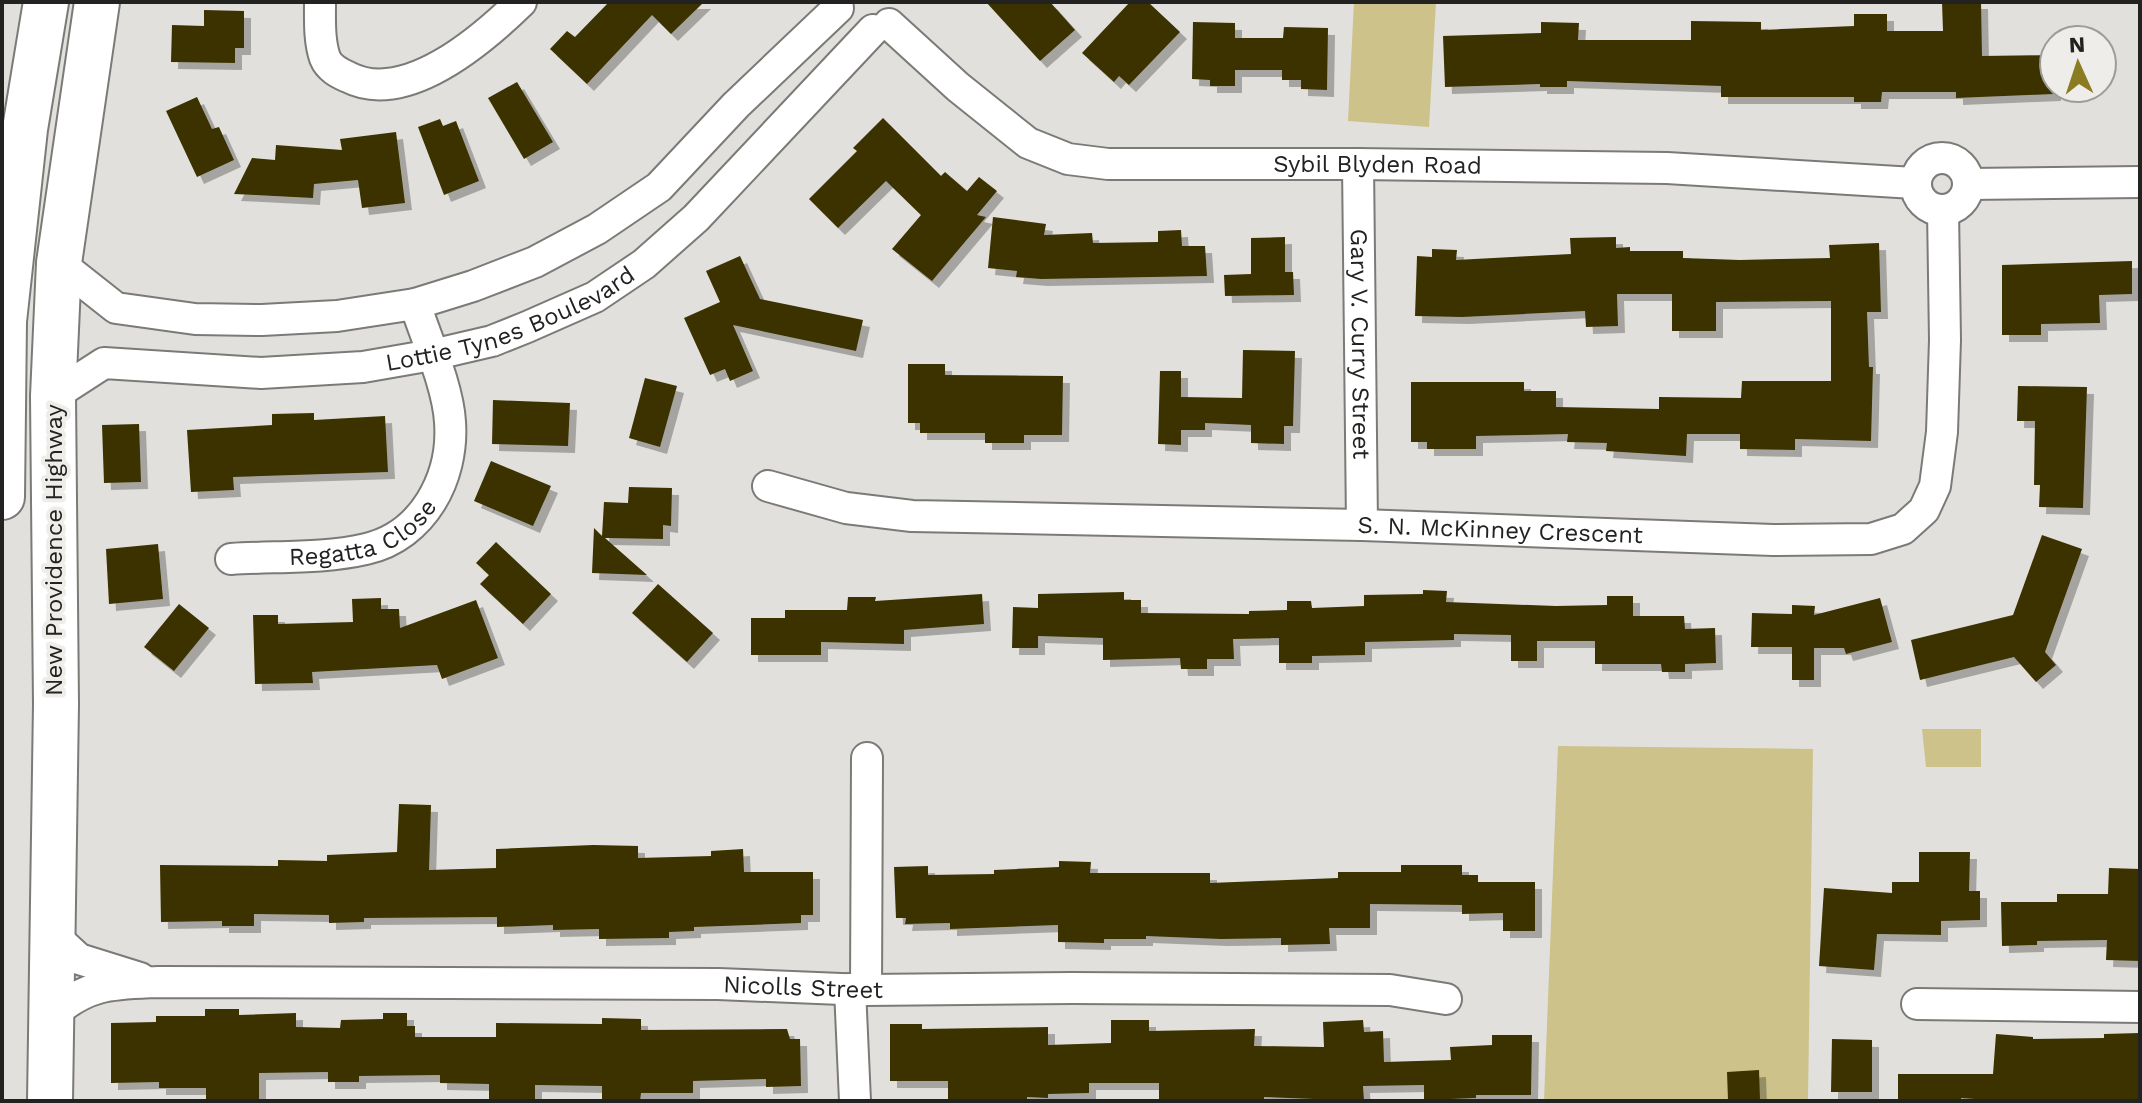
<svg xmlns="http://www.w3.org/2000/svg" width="2142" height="1103" font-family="'Work Sans',sans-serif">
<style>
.green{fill:#ccc28a}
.building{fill:#3a3205;filter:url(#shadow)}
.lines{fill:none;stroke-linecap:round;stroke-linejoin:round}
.minor-casing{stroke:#7b7a77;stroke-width:34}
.highway-casing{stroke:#7b7a77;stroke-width:48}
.minor{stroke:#fff;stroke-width:30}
.highway{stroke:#fff;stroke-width:44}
.labels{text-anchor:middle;stroke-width:8;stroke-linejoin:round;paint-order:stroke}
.street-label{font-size:24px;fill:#222220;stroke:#eeedea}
</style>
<defs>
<filter id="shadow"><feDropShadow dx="7" dy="7" stdDeviation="0" flood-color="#0004"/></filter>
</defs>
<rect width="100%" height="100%" fill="#e1e0dc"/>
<g class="green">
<path d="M1354,2H1436L1429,127L1348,121Z"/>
<path d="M1922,729H1981V767H1926Z"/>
<path d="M1558,746L1813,749L1808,1101H1544Z"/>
</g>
<g class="building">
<path d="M609,2H704L671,34L652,15L587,84L550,49L567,31L575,37Z"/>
<path d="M986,2H1050L1075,30L1040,61Z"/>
<path d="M1130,2H1148L1180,32L1129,85L1119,76L1114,82L1082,53Z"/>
<path d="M1942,2H1981L1982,56L2054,55V94L1956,98V92H1882L1881,102H1854V97H1721V86L1567,81V87H1540V84L1445,87L1443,36L1541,33V22L1579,23L1578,40H1691V21L1761,22V30L1854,26V14H1887V31H1943Z"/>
<path d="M204,10L244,11V48H235V63L171,62L172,25L204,26Z"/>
<path d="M1193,22L1235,23V38H1283L1284,27L1328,28L1327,90L1301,89V80H1282V70H1235V86H1210V80L1192,79Z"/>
<path d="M517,82L553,142L524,159L488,98Z"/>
<path d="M197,97L212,129L219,127L234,160L197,177L166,111Z"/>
<path d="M883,118L941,176L945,172L967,191L979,177L997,191L977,215L986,217L932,281L892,249L921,215L886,181L838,228L809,199L857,151L853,148Z"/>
<path d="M440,119L443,126L456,121L479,181L444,195L418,127Z"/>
<path d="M396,132L405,203L362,208L358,180L314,184L313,198L234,194L252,158L275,160L276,145L342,150L340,139Z"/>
<path d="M993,217L1046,224L1044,235L1092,233L1093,243L1158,242V231L1181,230L1182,246H1205L1207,276L1041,279L1016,277L1017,271L988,268Z"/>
<path d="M1285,237V272H1293L1294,295L1225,296L1224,275L1251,274V238Z"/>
<path d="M1616,237V248L1630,247V251H1683V258L1740,260L1830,258L1829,245L1879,243L1881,312H1867L1869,367H1873L1871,441L1795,439V450L1740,449V434H1687L1686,456L1606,451L1607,443L1567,442L1568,434L1476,436V449H1427V442H1411V382H1524V391H1556V407L1659,409V397L1741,398L1742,381H1831V301L1716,302V331H1672V294H1617L1618,326L1586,327L1585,311L1462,317L1415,316L1417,256L1432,257V249L1457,250L1456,260L1571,254L1570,238Z"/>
<path d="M740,256L760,299L863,320L856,351L733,325L753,371L730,381L725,369L710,375L684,318L720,302L706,271Z"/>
<path d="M2132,261V294L2099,295L2100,323L2041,324V335H2002V265Z"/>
<path d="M1243,350L1295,351L1293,426H1284V444L1251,443V425L1205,423V430H1181V445L1158,444L1160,371H1181V397L1242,398Z"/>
<path d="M908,364H945V375L1063,376L1062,435H1024V443H985V433H920V423H908Z"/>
<path d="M645,378L677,386L660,447L629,438Z"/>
<path d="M2018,386L2087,387L2083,508L2039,507L2040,485H2034L2035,421H2017Z"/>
<path d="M493,400L570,403L568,446L492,444Z"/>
<path d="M314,413V420L385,416L388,472L233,477L234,490L191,492L187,430L272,425V414Z"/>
<path d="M139,424L141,482L104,483L102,425Z"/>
<path d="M491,461L551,486L533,526L474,501Z"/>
<path d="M629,487L672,488L671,526L663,525V539L605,538L647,575L592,573L594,528L602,536L604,502L628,503Z"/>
<path d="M2042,535L2082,549L2045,652L2056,665L2036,682L2014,657L1920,680L1911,640L2013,615Z"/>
<path d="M496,542L551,594L523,624L480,584L489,575L476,563Z"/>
<path d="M158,544L163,599L109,604L106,549Z"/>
<path d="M658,584L713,633L687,662L632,613Z"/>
<path d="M1423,590L1447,591L1446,602L1556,606L1607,605V596H1633V616H1684L1685,629L1715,628L1716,663L1685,664V672H1662L1661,664H1595V641H1537V661H1511V635L1454,634V640L1365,642V655L1312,656V663H1279V638L1233,639L1234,659H1207V669H1181L1180,658L1103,660V638L1038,636V648H1012L1013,607L1038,608V594L1124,592V600H1141V613L1249,614V611L1287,610V601H1311L1312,608L1364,606V595L1423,594Z"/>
<path d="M982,594L984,624L904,630V644L821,642V655H751V618H785V610H847L848,597H876L875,601Z"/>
<path d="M381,598V609H399L400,628L476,600L498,658L442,679L437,665L312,672L313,683L255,684L253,615H278V624L353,622L352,599Z"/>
<path d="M1880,598L1892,642L1846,654L1844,648H1814V680H1792V647H1751L1752,613L1792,614V605L1815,606L1814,615Z"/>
<path d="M179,604L209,628L174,671L144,647Z"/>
<path d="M399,804L431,805L429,870L496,868V849L593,845L638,846V858L711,856V851L743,849L744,872H813V915H801V923L694,927V931L669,932V938L599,939V929L553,930V925L497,927V917L364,918V922L329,923V915L254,914V926H222V921L161,922L160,865L278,866V860L327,861V855L397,852Z"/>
<path d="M1919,852H1970L1969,891H1980V920L1941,921V935L1877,934L1874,970L1819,966L1824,888L1892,893V882H1919Z"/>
<path d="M1059,861L1091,862L1090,873H1210V883L1338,878V872H1401V865H1462V875H1478V882H1535V931H1503V913L1462,914V905L1370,904V928H1329L1330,944L1281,945V938L1221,939L1146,936V939H1104V943L1058,942V925L950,929V923L905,924L906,918H896L894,867L928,866V875L994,874V870L1059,867Z"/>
<path d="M2109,868L2140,869V961L2106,960L2107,940L2037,941V945L2002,946L2001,902H2057V894H2108Z"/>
<path d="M205,1009H239V1015L296,1013V1027L340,1028L341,1020L383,1019V1013H407V1026H415V1037H496V1023L602,1024V1018L641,1019V1030L787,1029L790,1039H800L801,1086L766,1087V1079L693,1081V1093H641L640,1101H602V1086L535,1085V1101H489V1084L440,1083V1075L359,1076V1082H328V1072L259,1073V1101H206V1088H159V1082L111,1083V1023L156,1022V1016H205Z"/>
<path d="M1111,1020H1149V1031L1255,1029L1254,1046L1324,1047L1323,1022L1363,1020L1364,1032L1383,1031L1384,1062L1451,1060L1450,1047L1492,1045V1035H1532L1531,1095H1476V1098L1424,1100V1085L1363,1086L1364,1101L1264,1097V1101H1159V1083H1089V1093L1048,1094V1098L1027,1097V1101H948V1081H890V1024H922V1029L1048,1027V1045L1111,1043Z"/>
<path d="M2140,1033V1101H2003L1961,1098V1101H1898V1074H1993L1996,1034L2033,1037V1039L2104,1038V1034Z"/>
<path d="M1832,1039L1872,1040V1092H1831Z"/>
<path d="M1759,1070L1760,1099L1728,1100L1727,1072Z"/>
</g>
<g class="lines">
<g class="minor-casing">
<g id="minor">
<path d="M320,2C320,20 319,41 325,58C329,68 339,73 348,77C406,107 483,39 521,2"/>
<path id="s1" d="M889,24L958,87L1028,143L1068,159L1108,164H1358L1667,168L1914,183"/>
<circle cx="1942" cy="184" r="26"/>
<path id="s2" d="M1358,164L1362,525"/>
<path d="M1969,184L2140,182"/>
<path d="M59,263L116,308L195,319L262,320L337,316L415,304L473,286L535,262L597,229L659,187L736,105L838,8"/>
<path id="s3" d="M53,396L104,363L261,373L363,367L432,355L492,341L527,327L595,297L644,264L696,218L873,30"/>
<path id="s4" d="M768,486L846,508L912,516L1362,525L1773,540L1871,539L1903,529L1924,510L1935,486L1942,432L1945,340L1943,210"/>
<path id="s5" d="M231,559C275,556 323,559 366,549C423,536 454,478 450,422C448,386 426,338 415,304"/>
<path d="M54,936L79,959L140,978"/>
<path d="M850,989L855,1101"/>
<path d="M866,990L867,758"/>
<path d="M1917,1004L2140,1007"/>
<path id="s6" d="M53,1014C88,983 113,984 158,982L718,984L866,990L1072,988L1390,990L1446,999"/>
</g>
</g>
<g class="highway-casing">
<g id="highway">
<path d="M2,497L4,321L25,129L46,2"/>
<path d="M50,1101L56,704L53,396L59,263L97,2"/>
</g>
</g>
<use href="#minor" class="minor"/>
<use href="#highway" class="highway"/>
</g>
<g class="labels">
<g class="street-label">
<text dy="8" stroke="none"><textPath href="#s1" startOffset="536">Sybil Blyden Road</textPath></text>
<text dy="8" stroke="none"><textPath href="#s3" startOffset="476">Lottie Tynes Boulevard</textPath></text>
<text dy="8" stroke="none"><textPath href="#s2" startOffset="180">Gary V. Curry Street</textPath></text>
<text dy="8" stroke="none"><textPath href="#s5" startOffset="138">Regatta Close</textPath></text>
<text dy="8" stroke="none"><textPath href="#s4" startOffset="736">S. N. McKinney Crescent</textPath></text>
<text transform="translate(54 550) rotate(-90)" y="8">New Providence Highway</text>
<text dy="8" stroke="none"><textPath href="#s6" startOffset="758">Nicolls Street</textPath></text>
</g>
</g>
<rect width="2142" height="1103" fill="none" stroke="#222220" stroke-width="8"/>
<g transform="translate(2078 64) rotate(357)"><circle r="38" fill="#eeedea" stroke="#9c9c99" stroke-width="2"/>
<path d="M0-6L14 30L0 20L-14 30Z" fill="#8b7b21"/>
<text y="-12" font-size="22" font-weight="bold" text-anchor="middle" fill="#222220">N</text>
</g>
</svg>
